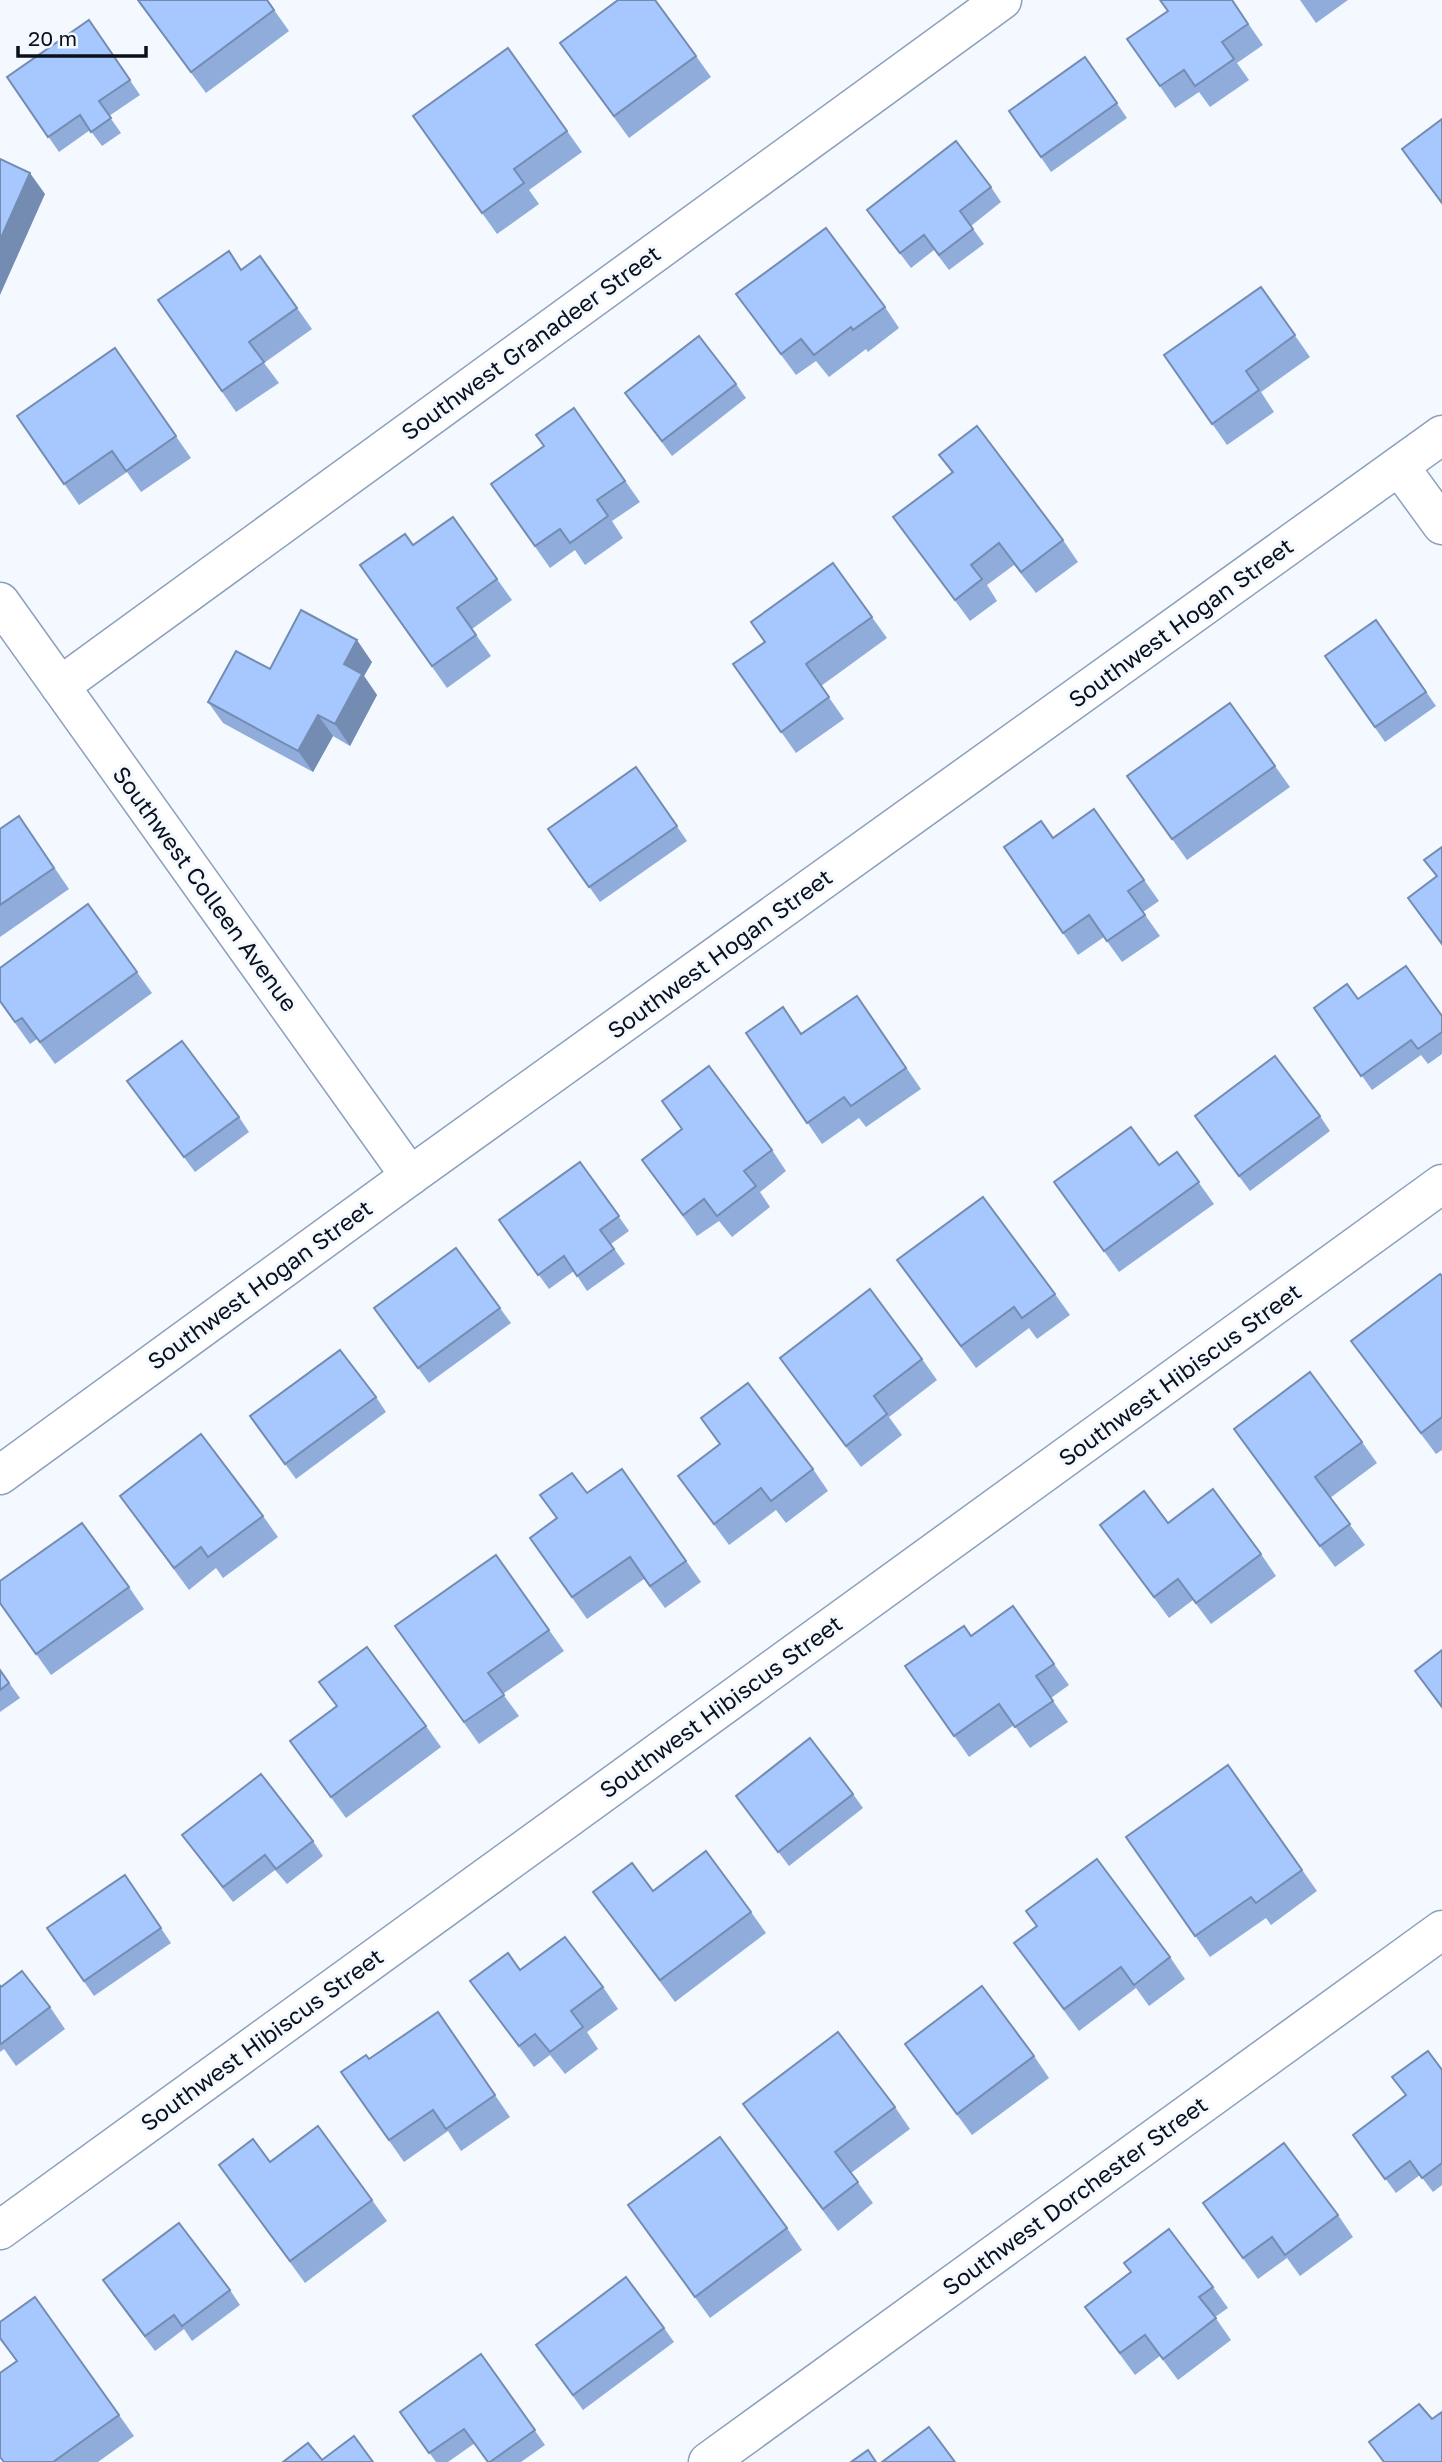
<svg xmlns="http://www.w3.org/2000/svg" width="1442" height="2462" font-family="'Golos Text',sans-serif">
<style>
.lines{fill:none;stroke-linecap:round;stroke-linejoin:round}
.minor-casing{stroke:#8c9fbd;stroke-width:41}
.minor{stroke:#fff;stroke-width:38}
.wall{fill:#8facdb}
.shaded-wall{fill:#748cb2}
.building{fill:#a6c8ff;stroke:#748cb2;stroke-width:2}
.labels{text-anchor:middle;stroke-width:6;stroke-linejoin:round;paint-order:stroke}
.street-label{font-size:23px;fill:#0a111b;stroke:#f4f8ff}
</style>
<rect width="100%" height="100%" fill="#f4f8ff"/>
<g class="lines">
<g class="minor-casing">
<g id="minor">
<path d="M1399,466L1442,525"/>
<path d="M0,602L410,1176"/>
<path d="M60,686L1002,0"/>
<path d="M0,1475L410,1176L1442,435"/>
<path d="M0,2230L1442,1184"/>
<path d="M708,2462L1442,1930"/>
</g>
</g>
<use href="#minor" class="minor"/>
</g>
<g class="wall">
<path d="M137,0H267L289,31L206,93Z"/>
<path d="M1232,0L1263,45L1237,63L1249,80L1210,107L1199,92L1175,108L1127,39Z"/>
<path d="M1300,0H1348L1316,23Z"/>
<path d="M89,20L140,95L109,116L121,133L102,146L90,130L59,152L7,77Z"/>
<path d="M560,43L696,56L711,77L629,138Z"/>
<path d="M508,48L582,152L529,190L539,204L497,234L413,116Z"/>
<path d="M1085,57L1127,118L1051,172L1009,111Z"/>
<path d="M991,187L1001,202L971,226L984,244L949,270L934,250L911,268L867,210Z"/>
<path d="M260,256L312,329L264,363L279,383L236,412L158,300L242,269Z"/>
<path d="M1261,287L1310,357L1261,392L1274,412L1227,445L1164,355Z"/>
<path d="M736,294L885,307L899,328L868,352L866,349L829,377L816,361L796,375Z"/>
<path d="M115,348L191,458L141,492L127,472L79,505L17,416Z"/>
<path d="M736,384L746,398L672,456L625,393Z"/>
<path d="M574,408L640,502L612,521L623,538L585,565L575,550L550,568L491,484L544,446Z"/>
<path d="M939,455L1063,540L1078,562L1036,593L1014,565L987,585L997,601L970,621L893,517L952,473Z"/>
<path d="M453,517L512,600L472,629L491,656L447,688L360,565L413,545Z"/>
<path d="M833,563L887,638L821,686L844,719L796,753L733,664L765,642Z"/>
<path d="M1376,620L1436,706L1385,742L1325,656Z"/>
<path d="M372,662L364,676L377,695L350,746L333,736L313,772L223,723L208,702L270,669Z"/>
<path d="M1230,703L1290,787L1187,860L1127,776Z"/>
<path d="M636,767L687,841L600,902L548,829Z"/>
<path d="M1094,809L1159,901L1143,912L1160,936L1122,962L1104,937L1078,955L1004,847L1053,837Z"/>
<path d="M19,816L69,889L0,937V829Z"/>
<path d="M88,904L152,993L55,1064L37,1039L30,1044L0,1002Z"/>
<path d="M857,996L921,1089L866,1127L859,1118L822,1144L746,1033L801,1034Z"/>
<path d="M1358,999L1442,1016V1054L1428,1064L1421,1055L1372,1090L1314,1008Z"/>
<path d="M127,1081L239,1117L249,1132L195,1172Z"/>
<path d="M662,1101L772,1150L786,1171L760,1192L770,1207L732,1237L719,1221L697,1236L642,1160L682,1129Z"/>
<path d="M1320,1116L1330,1131L1250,1191L1205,1131Z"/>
<path d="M1177,1152L1214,1204L1119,1272L1054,1182L1159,1165Z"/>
<path d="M580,1162L629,1231L611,1244L625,1264L587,1291L574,1271L549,1289L499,1220Z"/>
<path d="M456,1248L511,1323L429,1383L374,1308Z"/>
<path d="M897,1260L1055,1294L1070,1315L1037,1339L1029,1328L976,1368Z"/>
<path d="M1442,1276V1450L1436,1454L1351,1341Z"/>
<path d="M780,1358L922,1359L937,1380L889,1417L902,1435L861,1467Z"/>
<path d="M376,1397L386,1412L296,1479L250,1416Z"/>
<path d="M701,1418L813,1469L828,1491L786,1523L776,1510L729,1545L678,1476L720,1445Z"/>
<path d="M1234,1429L1362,1442L1377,1463L1330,1498L1365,1545L1335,1567Z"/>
<path d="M622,1469L701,1582L665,1608L644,1579L587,1619L530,1538L557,1518L587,1493Z"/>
<path d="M120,1496L263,1516L278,1537L223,1578L216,1568L189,1590Z"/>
<path d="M1168,1523L1261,1554L1276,1576L1211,1624L1193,1600L1169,1618L1100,1525Z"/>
<path d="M496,1555L564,1651L503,1694L519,1716L479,1744L395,1626Z"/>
<path d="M129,1587L144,1609L51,1675L0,1603Z"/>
<path d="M1013,1606L1069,1685L1051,1698L1068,1722L1030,1748L1014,1725L969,1757L905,1666L971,1636Z"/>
<path d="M0,1670L20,1698L0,1712Z"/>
<path d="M337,1707L426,1726L441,1747L346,1818L290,1741Z"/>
<path d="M1228,1765L1317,1891L1271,1925L1266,1918L1210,1957L1126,1837Z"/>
<path d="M853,1794L863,1808L789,1866L736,1796Z"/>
<path d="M182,1835L313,1841L323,1856L287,1884L275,1870L233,1902Z"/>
<path d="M125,1875L171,1943L94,1996L47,1928Z"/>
<path d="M653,1891L751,1912L766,1933L675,2002L593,1892Z"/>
<path d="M1014,1943L1170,1957L1185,1979L1149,2006L1136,1988L1079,2031Z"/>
<path d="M520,1970L603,1987L618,2009L587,2032L598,2049L565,2074L550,2055L534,2067L470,1981Z"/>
<path d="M0,1985L1,1987L50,2007L65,2029L16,2066L4,2049L0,2052Z"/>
<path d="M438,2012L510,2117L461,2151L448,2131L404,2162L341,2072L369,2059Z"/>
<path d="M905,2044L1034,2056L1049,2078L972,2135Z"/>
<path d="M1442,2070V2185L1433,2192L1420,2175L1396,2193L1353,2135L1406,2096L1392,2077Z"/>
<path d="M743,2104L895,2107L910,2129L851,2173L873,2203L838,2231Z"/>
<path d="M219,2165L372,2200L387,2221L305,2283Z"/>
<path d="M1203,2203L1338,2215L1353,2237L1300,2276L1287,2258L1258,2279Z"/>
<path d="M628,2205L787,2228L802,2250L710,2318Z"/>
<path d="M1130,2272L1213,2287L1228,2308L1215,2317L1231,2340L1178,2380L1160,2356L1135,2375L1085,2307Z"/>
<path d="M230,2290L240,2305L192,2341L184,2329L155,2351L113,2295Z"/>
<path d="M35,2297L134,2436L98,2462H3L17,2361Z"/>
<path d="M664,2328L674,2342L583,2410L536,2345Z"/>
<path d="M481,2354L545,2445L521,2462H488L475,2443L448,2462H436L400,2412Z"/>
</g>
<g class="shaded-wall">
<path d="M30,173L45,194L0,295V240Z"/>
<path d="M357,640L372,662L364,676L377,695L350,746L335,724L344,664Z"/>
<path d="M318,715L333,736L313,772L298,751Z"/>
</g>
<g class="building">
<path d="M138,0H267L274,10L191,72Z"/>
<path d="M618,0H655L696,56L614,116L560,43Z"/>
<path d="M1160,0H1232L1248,24L1222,42L1234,59L1195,86L1184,70L1160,86L1127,39L1168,11Z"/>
<path d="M89,20L130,80L99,101L111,118L91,132L80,115L48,137L7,77Z"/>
<path d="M508,48L567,131L514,169L524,183L482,213L413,116Z"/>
<path d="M1085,57L1117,103L1041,157L1009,111Z"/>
<path d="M1442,119V203L1402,149Z"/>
<path d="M956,141L991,187L960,211L973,229L939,255L924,235L900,253L867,210Z"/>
<path d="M0,159L30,173L0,240Z"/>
<path d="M826,228L885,307L853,330L851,327L814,355L801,339L781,354L736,294Z"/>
<path d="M229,251L241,270L260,256L297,308L249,342L264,362L222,391L158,300Z"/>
<path d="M1261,287L1295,335L1246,371L1259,390L1212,424L1164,355Z"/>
<path d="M699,336L736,384L662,441L625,393Z"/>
<path d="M115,348L176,436L126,471L112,451L64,484L17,416Z"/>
<path d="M574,408L625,481L597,500L608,516L570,543L560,529L535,546L491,484L544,446L536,435Z"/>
<path d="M977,426L1063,540L1021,572L999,543L971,565L982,579L955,600L893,517L953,472L939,455Z"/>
<path d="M453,517L497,579L457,608L476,635L432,666L360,565L405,534L413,545Z"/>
<path d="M833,563L872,617L806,664L829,697L781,732L733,664L765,642L751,622Z"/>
<path d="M301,610L357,640L344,664L362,674L335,724L318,715L298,751L208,702L236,651L270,669Z"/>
<path d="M1376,620L1426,692L1375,727L1325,656Z"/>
<path d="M1230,703L1275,766L1172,839L1127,776Z"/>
<path d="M636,767L677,826L589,887L548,829Z"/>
<path d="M1094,809L1144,880L1128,891L1145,915L1107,941L1089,915L1063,933L1004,847L1041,821L1053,838Z"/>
<path d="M19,816L54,868L0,905V829Z"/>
<path d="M1442,847V944L1408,898L1437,876L1424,860Z"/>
<path d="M88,904L137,972L40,1042L22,1018L15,1022L0,1001V968Z"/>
<path d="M1406,966L1442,1016V1032L1418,1049L1411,1040L1361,1076L1314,1008L1347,984L1358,999Z"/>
<path d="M857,996L906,1068L851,1106L844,1097L807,1123L746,1033L783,1007L801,1034Z"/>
<path d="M182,1041L239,1117L184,1157L127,1081Z"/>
<path d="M1275,1056L1320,1116L1239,1176L1195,1116Z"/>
<path d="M709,1066L772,1150L744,1171L756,1186L717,1216L704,1199L683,1215L642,1160L682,1129L662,1101Z"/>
<path d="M1131,1127L1159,1165L1177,1152L1199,1182L1104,1251L1054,1182Z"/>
<path d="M580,1162L619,1216L600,1230L614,1249L577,1276L564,1256L538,1275L499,1220Z"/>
<path d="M983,1197L1055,1294L1022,1318L1014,1307L961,1346L897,1260Z"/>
<path d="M456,1248L500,1308L418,1368L374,1308Z"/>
<path d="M1440,1274L1442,1276V1417L1421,1433L1351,1341Z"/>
<path d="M870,1289L922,1359L874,1396L887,1414L846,1446L780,1358Z"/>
<path d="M340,1350L376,1397L285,1464L250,1416Z"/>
<path d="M1310,1372L1362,1442L1315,1477L1350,1524L1320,1546L1234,1429Z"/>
<path d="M748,1383L813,1469L771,1501L761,1488L714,1524L678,1476L720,1444L701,1418Z"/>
<path d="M201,1434L263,1516L208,1557L201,1547L174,1568L120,1496Z"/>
<path d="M622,1469L686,1561L650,1586L630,1557L572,1597L530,1538L557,1518L540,1495L572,1473L587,1493Z"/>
<path d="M1213,1489L1261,1554L1196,1603L1178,1579L1154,1597L1100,1525L1144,1491L1168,1523Z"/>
<path d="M82,1523L129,1587L36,1654L0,1603V1581Z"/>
<path d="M496,1555L549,1630L488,1673L504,1695L464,1722L395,1626Z"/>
<path d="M1013,1606L1054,1664L1036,1676L1053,1701L1015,1727L999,1704L954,1736L905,1666L964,1626L971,1636Z"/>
<path d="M367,1647L426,1726L331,1797L290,1741L337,1706L319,1682Z"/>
<path d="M1442,1650V1707L1415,1671Z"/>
<path d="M0,1670L9,1683L0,1690Z"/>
<path d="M810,1738L853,1794L778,1852L736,1796Z"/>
<path d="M1228,1765L1302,1870L1256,1903L1251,1897L1195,1936L1126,1837Z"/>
<path d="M261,1774L313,1841L276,1869L265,1855L223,1887L182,1835Z"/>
<path d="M706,1851L751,1912L660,1980L593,1892L632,1863L653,1891Z"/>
<path d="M1097,1859L1170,1957L1134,1985L1121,1967L1064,2009L1014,1943L1037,1926L1026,1911Z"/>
<path d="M125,1875L161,1928L84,1981L47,1928Z"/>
<path d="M565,1937L603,1987L571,2011L583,2027L550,2052L535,2034L519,2046L470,1981L508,1953L520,1970Z"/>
<path d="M22,1971L50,2007L1,2044L0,2043V1985L1,1987Z"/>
<path d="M982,1986L1034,2056L957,2114L905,2044Z"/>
<path d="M438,2012L495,2095L446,2129L433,2110L389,2140L341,2072L366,2055L369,2059Z"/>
<path d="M838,2032L895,2107L835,2152L858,2182L823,2209L743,2104Z"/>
<path d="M1428,2051L1442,2070V2163L1422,2178L1410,2161L1385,2179L1353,2135L1406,2095L1392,2077Z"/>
<path d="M318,2126L372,2200L290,2261L219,2165L253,2139L270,2162Z"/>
<path d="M720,2137L787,2228L695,2297L628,2205Z"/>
<path d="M1284,2143L1338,2215L1285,2255L1272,2237L1243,2258L1203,2203Z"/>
<path d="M179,2223L230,2290L182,2326L174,2315L145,2336L103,2280Z"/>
<path d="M1169,2229L1213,2287L1199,2297L1216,2318L1163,2359L1145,2335L1120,2353L1085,2307L1131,2272L1124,2263Z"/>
<path d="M626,2277L664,2328L573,2395L536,2345Z"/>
<path d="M35,2297L119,2415L53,2462H4L0,2457V2373L17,2361L0,2338V2322Z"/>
<path d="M481,2354L535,2430L490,2462H488L464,2429L429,2453L400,2412Z"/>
<path d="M1419,2404L1432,2419L1442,2412V2462H1384L1369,2442Z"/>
<path d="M929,2427L955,2462H882Z"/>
<path d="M354,2436L373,2462H283L308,2443L322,2460Z"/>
<path d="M868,2450L876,2462H851Z"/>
</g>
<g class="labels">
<g class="street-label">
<text transform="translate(531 343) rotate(-36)" y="8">Southwest Granadeer Street</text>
<text transform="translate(1181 623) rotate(-36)" y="8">Southwest Hogan Street</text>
<text transform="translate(205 889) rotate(54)" y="8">Southwest Colleen Avenue</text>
<text transform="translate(720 954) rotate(-36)" y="8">Southwest Hogan Street</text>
<text transform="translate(260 1285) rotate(-36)" y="8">Southwest Hogan Street</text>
<text transform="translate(1180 1375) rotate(-36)" y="8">Southwest Hibiscus Street</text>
<text transform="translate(721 1707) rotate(-36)" y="8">Southwest Hibiscus Street</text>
<text transform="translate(262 2040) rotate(-36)" y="8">Southwest Hibiscus Street</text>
<text transform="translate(1075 2196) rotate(-36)" y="8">Southwest Dorchester Street</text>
</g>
</g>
<path d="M18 46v10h128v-10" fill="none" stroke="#0a111b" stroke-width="3.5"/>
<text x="28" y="46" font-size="21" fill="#0a111b" stroke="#f4f8ff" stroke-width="5" paint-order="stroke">20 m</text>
</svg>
